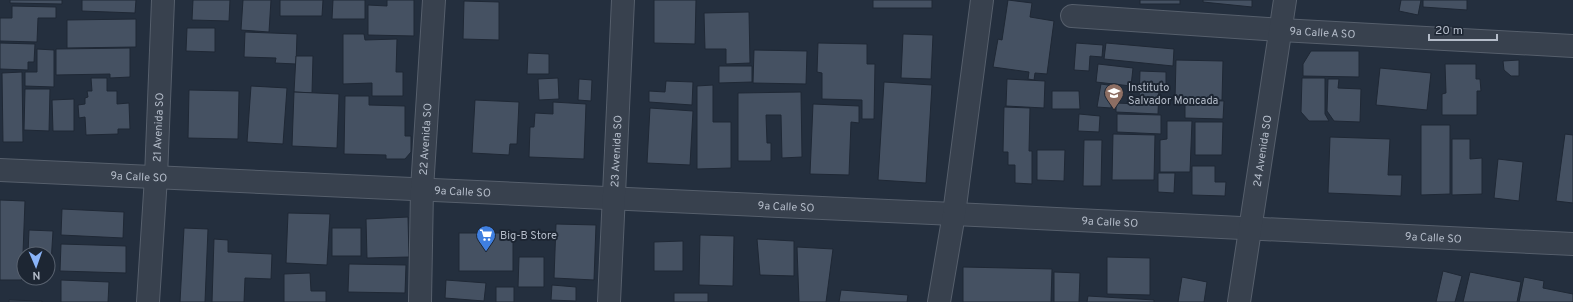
<svg xmlns="http://www.w3.org/2000/svg" width="1573" height="302" font-family="Overpass,sans-serif">
<style>
.building{fill:#455162;stroke:#1f2835}
.lines{fill:none;stroke-linecap:round;stroke-linejoin:round}
.minor-casing{stroke:#565f6c;stroke-width:24}
.minor{stroke:#38414e;stroke-width:22}
.labels{text-anchor:middle;stroke-width:4;stroke-linejoin:round;paint-order:stroke}
.street-label{font-size:11px;fill:#b4bcc9;stroke:#1d2633}
.poi-label{font-size:11px;fill:#b4bcc9;stroke:#1d2633;text-anchor:start}
</style>
<rect width="100%" height="100%" fill="#242f3e"/>
<g class="building">
<path d="M10,0H62V4L10,3Z"/>
<path d="M82,0H136L135,13L82,11Z"/>
<path d="M193,0H230L229,21L192,20Z"/>
<path d="M243,0H271L269,32L241,30Z"/>
<path d="M280,0H323L322,16H280Z"/>
<path d="M333,0H365V19H332Z"/>
<path d="M387,0H414V36L368,35V5L387,6Z"/>
<path d="M654,0H696L695,44L654,43Z"/>
<rect x="873" y="0" width="59" height="8"/>
<path d="M1008,0L1032,3L1030,17L1054,21L1047,74L1035,73L1034,80L1028,79L1029,72L993,67L998,39L1002,40Z"/>
<rect x="1140" y="0" width="40" height="4"/>
<path d="M1203,0H1252V7L1203,2Z"/>
<path d="M1401,0H1421L1418,15L1399,11Z"/>
<path d="M1423,0H1467V10L1423,7Z"/>
<path d="M464,1L499,2V40L463,39Z"/>
<path d="M12,6L56,7V18H38L37,42L0,41V18H12Z"/>
<path d="M749,12L750,63L726,64V49H705L704,13Z"/>
<path d="M136,19V47L67,48V20Z"/>
<path d="M187,28H215V52L186,51Z"/>
<path d="M245,32L297,34L296,64L275,63L276,58L244,57Z"/>
<path d="M343,34H364L365,40L397,39L396,72H403V96H372V83L343,84Z"/>
<path d="M903,34L933,35L931,79L901,78Z"/>
<path d="M0,43L35,44L34,62H28V70L0,69Z"/>
<path d="M818,43L867,44V64H875L874,119H862V100L822,99V73L817,72Z"/>
<path d="M1076,43L1103,45L1102,57L1090,56L1089,71L1074,70Z"/>
<path d="M1106,43L1174,49L1173,66L1104,59Z"/>
<path d="M130,48V77L110,78V74L56,75V49Z"/>
<path d="M37,49L54,50V87L25,86V72H37Z"/>
<path d="M754,50L807,51L806,84L753,83Z"/>
<path d="M1311,51H1359V77L1303,76V64Z"/>
<path d="M528,53L549,54V74H527Z"/>
<path d="M296,56H313L312,93L294,92Z"/>
<path d="M1176,60L1223,61L1222,100H1175Z"/>
<path d="M1519,60V76H1511L1504,70L1503,61Z"/>
<path d="M1098,64L1133,68L1131,86L1096,82Z"/>
<path d="M1445,64H1476V79H1480L1481,91H1477V115H1442V94L1446,93Z"/>
<path d="M719,66H752V82L719,83Z"/>
<path d="M1380,68L1431,73L1427,110L1376,105Z"/>
<path d="M1140,71L1166,72V87H1159L1158,114L1116,112V103L1139,104Z"/>
<path d="M22,72L23,142H3L2,73Z"/>
<path d="M91,78H107V91H117V104L129,103L130,129H118V134L86,135L85,117L79,118L78,105L85,104V98L88,97L87,91H92Z"/>
<path d="M558,78L559,99L539,100L538,79Z"/>
<path d="M1302,78H1325V114L1329,121H1309L1301,112Z"/>
<path d="M579,79L592,80L591,101L578,100Z"/>
<path d="M1007,79L1045,81L1044,108L1006,106Z"/>
<path d="M1328,79H1339L1338,88L1361,89L1360,122L1334,121L1327,111Z"/>
<path d="M666,81L693,82L692,105L649,102V91L665,92Z"/>
<path d="M884,82L932,85L926,183L878,180Z"/>
<path d="M1101,84L1114,86L1111,108L1097,107Z"/>
<path d="M713,85V122H731V168L697,169V86Z"/>
<path d="M251,86L287,88L283,144L247,142Z"/>
<path d="M25,89H50L49,131L24,130Z"/>
<path d="M189,90L239,91L238,139L188,138Z"/>
<path d="M1052,91H1079L1080,109H1052Z"/>
<path d="M294,92L339,94L337,148L292,146Z"/>
<path d="M801,92L802,157L782,158L781,115H766L767,143H771V161H738V93Z"/>
<path d="M345,96H369V105L405,106V136H411V152L405,159H386V155L344,154Z"/>
<path d="M74,99V131H53L52,100Z"/>
<path d="M475,100L519,102L517,144H510L509,155L472,153Z"/>
<path d="M1185,100L1224,101L1223,119L1185,118Z"/>
<path d="M553,102L586,104L584,159L529,157L530,127H534L535,113L553,114Z"/>
<path d="M813,104L859,106V123L851,122L849,175L810,174Z"/>
<path d="M1004,107L1030,108L1029,151H1032V184L1015,183V165H1008V152H1003Z"/>
<path d="M650,108L693,111L690,165L647,163Z"/>
<path d="M1079,114L1100,116L1099,132L1078,131Z"/>
<path d="M1117,114L1161,115V134L1117,132Z"/>
<path d="M1167,121H1192L1190,172H1160V140L1167,139Z"/>
<path d="M1195,122H1223L1222,155H1195Z"/>
<path d="M1421,125H1450V194L1421,195Z"/>
<path d="M1113,134L1155,135L1154,180H1112Z"/>
<path d="M1565,134L1573,135V203L1556,201Z"/>
<path d="M1330,137L1390,139L1388,175H1402L1401,196L1328,193Z"/>
<path d="M1452,139H1470V159L1482,158V194L1452,195Z"/>
<path d="M1084,140H1102L1101,186H1083Z"/>
<path d="M1037,150H1065L1064,181L1037,180Z"/>
<path d="M1498,159L1523,162L1519,201L1494,198Z"/>
<path d="M1192,166H1215V182H1226L1225,196L1192,195Z"/>
<path d="M1158,173H1175L1174,193L1158,192Z"/>
<path d="M0,200L25,201L22,280H0Z"/>
<path d="M62,209L124,212L123,238L61,235Z"/>
<path d="M288,213L330,214L327,265L286,263Z"/>
<path d="M408,217L409,257L367,258L366,219Z"/>
<path d="M556,224L596,225L594,280L554,278Z"/>
<path d="M184,228L208,229L205,302H180Z"/>
<rect x="332" y="228" width="29" height="28"/>
<path d="M29,230L53,231L50,279L27,278H48V254H28Z"/>
<rect x="459" y="233" width="54" height="38"/>
<path d="M700,235L734,236L733,286L699,285Z"/>
<path d="M214,239L228,240V252L272,254L271,279L245,278L244,302H212Z"/>
<path d="M757,239L794,241V276L760,275Z"/>
<path d="M683,241V271H654V242Z"/>
<path d="M61,244L126,246V273L60,271Z"/>
<path d="M797,247L833,249L826,302H799Z"/>
<path d="M519,257H544V287H518Z"/>
<path d="M1107,257L1150,258V295L1107,294Z"/>
<path d="M349,264L406,265L405,293L348,292Z"/>
<path d="M963,267L1052,269L1051,302H963Z"/>
<path d="M1443,271L1462,276L1455,302H1436Z"/>
<path d="M1054,272L1080,273L1079,302H1054Z"/>
<path d="M1470,272L1521,282L1517,302H1463Z"/>
<path d="M310,273L311,291H326V302H284V274Z"/>
<path d="M1182,277L1207,282L1204,302H1178Z"/>
<path d="M1524,277L1544,281L1543,288L1573,294V302H1519Z"/>
<path d="M61,280L109,282L108,302H61Z"/>
<path d="M446,280L486,283L484,301L445,298Z"/>
<path d="M552,285L576,287V301L551,300Z"/>
<rect x="496" y="287" width="18" height="15"/>
<path d="M841,290L908,295L907,302H839Z"/>
<rect x="674" y="293" width="34" height="9"/>
<path d="M1088,296L1154,300V302H1087Z"/>
<path d="M9,300L42,301V302H9Z"/>
</g>
<g class="lines">
<g class="minor-casing">
<g id="minor">
<path id="s1" d="M1072,16L1281,30L1573,46"/>
<path id="s2" d="M0,170L954,214L1573,244"/>
<path id="s3" d="M148,302L156,177L163,0"/>
<path id="s4" d="M420,302L422,189L434,0"/>
<path id="s5" d="M609,302L623,0"/>
<path d="M939,302L954,214L982,0"/>
<path id="s6" d="M1239,302L1285,0"/>
</g>
</g>
<use href="#minor" class="minor"/>
</g>
<defs>
<g id="school-pin" transform="scale(1)"><path d="M0 17L-7.5 6A9.5 9.5 0 1 1 7.5 6Z" fill="#8d6e63" stroke="#1d2633"/><path d="M0-5L7-2L0 1L-7-2ZM-4 1L0 2.5L4 1V4Q0 6-4 4Z" fill="#fff"/></g>
<g id="supermarket-pin" transform="scale(1)"><path d="M0 17L-7.5 6A9.5 9.5 0 1 1 7.5 6Z" fill="#3f7fe0" stroke="#1d2633"/><path d="M-6-5.5h2.5l.6 2H6L4.5 2H-2.5L-4.4-4H-6ZM-1.5 3.2a1.3 1.3 0 1 0 .1 0ZM3 3.2a1.3 1.3 0 1 0 .1 0Z" fill="#fff"/></g>
</defs>
<g fill-rule="evenodd">
<use href="#school-pin" x="1114" y="93"/>
<use href="#supermarket-pin" x="486" y="235"/>
</g>
<g class="labels">
<g class="street-label">
<text dy="4" stroke="none"><textPath href="#s1" startOffset="251">9a Calle A SO</textPath></text>
<text dy="4" stroke="none"><textPath href="#s3" startOffset="175">21 Avenida SO</textPath></text>
<text dy="4" stroke="none"><textPath href="#s4" startOffset="163">22 Avenida SO</textPath></text>
<text dy="4" stroke="none"><textPath href="#s5" startOffset="151">23 Avenida SO</textPath></text>
<text dy="4" stroke="none"><textPath href="#s6" startOffset="153">24 Avenida SO</textPath></text>
<text dy="4" stroke="none"><textPath href="#s2" startOffset="139">9a Calle SO</textPath></text>
<text dy="4" stroke="none"><textPath href="#s2" startOffset="463">9a Calle SO</textPath></text>
<text dy="4" stroke="none"><textPath href="#s2" startOffset="787">9a Calle SO</textPath></text>
<text dy="4" stroke="none"><textPath href="#s2" startOffset="1111">9a Calle SO</textPath></text>
<text dy="4" stroke="none"><textPath href="#s2" startOffset="1435">9a Calle SO</textPath></text>
</g>
<g class="poi-label">
<text x="1128" y="91">Instituto<tspan x="1128" dy="13">Salvador Moncada</tspan></text>
<text x="500" y="239">Big-B Store</text>
</g>
</g>
<g transform="translate(36 266) rotate(178)"><circle r="19" fill="#1d2633" stroke="#59626f"/>
<path d="M0-3L7 15L0 10L-7 15Z" fill="#8ab4f8"/>
<text y="-6" font-size="11" font-weight="bold" text-anchor="middle" fill="#b4bcc9">N</text>
</g>
<path d="M1429 34v6h68v-6" fill="none" stroke="#b4bcc9" stroke-width="2"/>
<text x="1435" y="34" font-size="12" fill="#b4bcc9" stroke="#1d2633" stroke-width="3" paint-order="stroke">20 m</text>
</svg>
